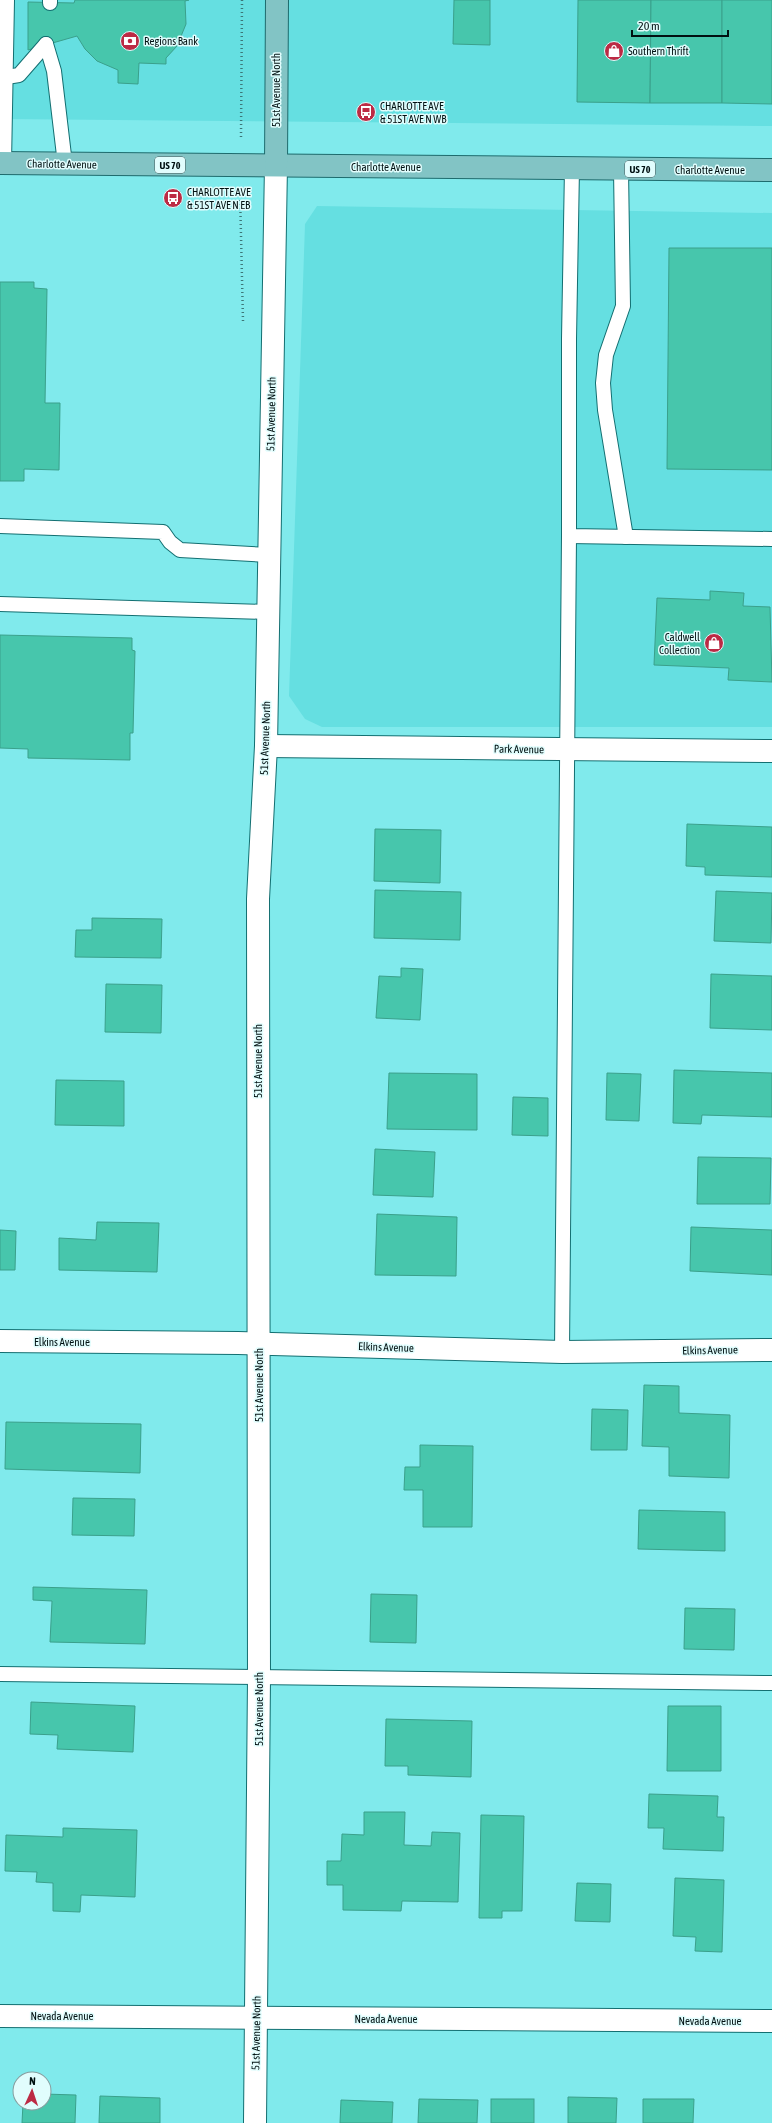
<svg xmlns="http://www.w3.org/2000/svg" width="772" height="2123" font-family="'Asap Condensed',sans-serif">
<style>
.built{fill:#65dfe1}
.building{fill:#47c6ac;stroke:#3aa08b}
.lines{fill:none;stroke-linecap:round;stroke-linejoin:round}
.lane-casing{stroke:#136f71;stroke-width:16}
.street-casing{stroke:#136f71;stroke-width:24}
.primary-casing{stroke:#1e6b6d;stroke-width:24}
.path{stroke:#3c7677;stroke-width:2.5;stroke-dasharray:1 3;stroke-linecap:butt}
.lane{stroke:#fff;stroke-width:14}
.street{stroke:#fff;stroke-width:22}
.primary{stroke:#82c4c5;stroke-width:22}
.labels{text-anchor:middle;stroke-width:3;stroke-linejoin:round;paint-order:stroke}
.shield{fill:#e1fdfd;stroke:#445758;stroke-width:1}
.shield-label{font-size:10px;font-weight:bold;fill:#001011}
.poi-label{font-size:11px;fill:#001011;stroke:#e1fdfd;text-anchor:start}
.street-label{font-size:11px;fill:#001011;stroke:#e1fdfd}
</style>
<rect width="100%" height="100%" fill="#80eaec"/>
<g class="built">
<path d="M0,0H772V126L0,119Z"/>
<path d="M317,206L772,213V727H322L305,719L289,696L305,224Z"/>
</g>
<g class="building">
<path d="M75,0H189L185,1L186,24L177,46L166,58V64L139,63L138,84L118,83V70L97,61L85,49L77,36L28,50V2L74,3Z"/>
<path d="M454,0H490V45L453,44Z"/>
<path d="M578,0H651L650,103L577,102Z"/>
<path d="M651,0H722V103H650Z"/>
<path d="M722,0H772V104L722,103Z"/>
<path d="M669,248H772V470L667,469Z"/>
<path d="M0,282H34V288L47,289L45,403H60L59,470L24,469V481H0Z"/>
<path d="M710,591L744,593L743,606L770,607L772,682L728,680L729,668L654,665L657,598L710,600Z"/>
<path d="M0,635L132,638V650L135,651L133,733H130V760L28,758V749L0,748Z"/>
<path d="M687,824L772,827V877L705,875V867L686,866Z"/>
<path d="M375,829L441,830L440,883L374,881Z"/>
<path d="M375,890L461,892L460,940L374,938Z"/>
<path d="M716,891L772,893L771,943L714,941Z"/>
<path d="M92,918L162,919L161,958L75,957L76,930H92Z"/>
<path d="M401,968L423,969L420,1020L376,1018L379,976L401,977Z"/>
<path d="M711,974L772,976V1030L710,1028Z"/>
<path d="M106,984L162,985L161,1033L105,1032Z"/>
<path d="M674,1070L772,1073V1117L702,1115L701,1124L673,1123Z"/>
<path d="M389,1073L477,1074V1130L387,1129Z"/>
<path d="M607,1073L641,1074L639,1121L606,1120Z"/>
<path d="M56,1080L124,1081V1126L55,1125Z"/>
<path d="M513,1097L548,1098V1136L512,1135Z"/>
<path d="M375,1149L435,1152L433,1197L373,1195Z"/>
<path d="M698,1157L771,1158L770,1204H697Z"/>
<path d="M377,1214L457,1217L456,1276L375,1275Z"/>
<path d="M97,1222L159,1223L157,1272L59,1270V1238L96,1240Z"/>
<path d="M691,1227L772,1230V1275L690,1271Z"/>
<path d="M0,1230L16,1231L15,1270H0Z"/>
<path d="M644,1385L679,1386V1413L730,1415L729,1478L669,1476V1447L642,1446Z"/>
<path d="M592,1409L628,1410L627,1450H591Z"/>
<path d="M6,1422L141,1424L140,1473L5,1469Z"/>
<path d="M420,1445L473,1446L472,1527H423V1490H404L405,1467H420Z"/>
<path d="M73,1498L135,1499L134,1536L72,1535Z"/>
<path d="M639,1510L725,1512V1551L638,1549Z"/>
<path d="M33,1587L147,1590L145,1644L50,1642L52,1601L33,1600Z"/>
<path d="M371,1594L417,1595L416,1643L370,1642Z"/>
<path d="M685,1608L735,1609L734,1650L684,1649Z"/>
<path d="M31,1702L135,1706L133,1752L57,1749L58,1735L30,1734Z"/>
<path d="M668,1706H721V1771H667Z"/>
<path d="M386,1719L472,1721L471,1777L408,1775V1766H385Z"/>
<path d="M649,1794L718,1796L717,1817H724L723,1851L663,1849L664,1828H648Z"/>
<path d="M364,1812H405L404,1845L431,1846L432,1832L460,1833L458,1902L402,1901L401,1911L343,1910V1885H327V1861H341L342,1834L364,1835Z"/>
<path d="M481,1815L524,1816L522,1911H502V1918H479Z"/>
<path d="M63,1828L137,1830L135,1897L81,1895L80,1912L53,1911V1883L36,1882L37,1872L5,1871L6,1835L63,1837Z"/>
<path d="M675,1878L724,1880L722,1952L695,1951L696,1937L673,1936Z"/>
<path d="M577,1883L611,1884L610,1922L575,1921Z"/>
<path d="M44,2094L76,2095L75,2123H22L23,2103H44Z"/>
<path d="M100,2096L160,2098V2123H99Z"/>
<path d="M568,2097L617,2098L616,2123H568Z"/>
<path d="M419,2099L478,2100L477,2123H418Z"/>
<rect x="491" y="2099" width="43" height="24"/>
<path d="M643,2099H694L693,2123H643Z"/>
<path d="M341,2100L393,2102L392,2123H340Z"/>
</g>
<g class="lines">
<g class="lane-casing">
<g id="lane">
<path d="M50,3V0"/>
<path d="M46,44L54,71L65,164"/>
<path d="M0,78L19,75L46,44"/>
<path d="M4,163L7,0"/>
<path d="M572,168L569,339V536L772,539"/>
<path d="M621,169L623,306L606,355L603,383L605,410L626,537"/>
<path d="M0,526L163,532L170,542L180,550L269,555"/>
<path d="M0,604L267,612"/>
<path d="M562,1352L569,536"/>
<path d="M0,1674L772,1683"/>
</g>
</g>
<g class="street-casing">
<g id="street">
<path d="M266,746L772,751"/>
<path d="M0,1341L238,1343L562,1352L772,1350"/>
<path d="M0,2016L772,2021"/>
<path d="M255,2123L259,1678L258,899L266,746L276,165"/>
</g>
</g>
<g class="primary-casing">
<g id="primary">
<path d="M0,163L772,170"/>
<path d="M276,165L277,0"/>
</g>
</g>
<g class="path">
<path d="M241,137L242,0"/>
<path d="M240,192L243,321"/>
</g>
<use href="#lane" class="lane"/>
<use href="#street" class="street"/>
<use href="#primary" class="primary"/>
</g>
<defs>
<g id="bank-disc" transform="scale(1)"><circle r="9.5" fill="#bc2a44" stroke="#e1fdfd"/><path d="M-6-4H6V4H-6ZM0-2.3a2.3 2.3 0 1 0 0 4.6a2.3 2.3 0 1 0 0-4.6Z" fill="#fff"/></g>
<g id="shop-disc" transform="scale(1)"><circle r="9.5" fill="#bc2a44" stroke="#e1fdfd"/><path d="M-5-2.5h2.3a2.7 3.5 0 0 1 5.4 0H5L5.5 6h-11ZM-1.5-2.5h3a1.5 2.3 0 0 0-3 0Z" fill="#fff"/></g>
<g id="bus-disc" transform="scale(1)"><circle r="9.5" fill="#bc2a44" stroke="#e1fdfd"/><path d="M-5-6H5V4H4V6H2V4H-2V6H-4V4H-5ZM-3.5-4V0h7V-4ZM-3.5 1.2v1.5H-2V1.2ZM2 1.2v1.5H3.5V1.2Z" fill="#fff"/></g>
</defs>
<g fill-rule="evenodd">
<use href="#bank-disc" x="130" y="41"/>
<use href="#shop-disc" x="614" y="51"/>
<use href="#bus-disc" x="366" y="112"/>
<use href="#bus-disc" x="173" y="198"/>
<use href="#shop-disc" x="714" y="643"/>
</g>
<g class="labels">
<g class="shield">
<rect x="155" y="157" width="30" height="16" rx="3"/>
<rect x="625" y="161" width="30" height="16" rx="3"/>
</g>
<g class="shield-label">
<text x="170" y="169">US 70</text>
<text x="640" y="173">US 70</text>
</g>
<g class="poi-label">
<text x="144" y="45">Regions Bank</text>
<text x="628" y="55">Southern Thrift</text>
<text x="380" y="110">CHARLOTTE AVE<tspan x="380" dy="13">&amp; 51ST AVE N WB</tspan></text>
<text x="187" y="196">CHARLOTTE AVE<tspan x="187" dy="13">&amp; 51ST AVE N EB</tspan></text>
<text x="700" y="641" text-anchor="end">Caldwell<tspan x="700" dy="13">Collection</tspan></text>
</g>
<g class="street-label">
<text transform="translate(276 90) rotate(-90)" y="4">51st Avenue North</text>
<text transform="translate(62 164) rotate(1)" y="4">Charlotte Avenue</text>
<text x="386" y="171">Charlotte Avenue</text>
<text x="710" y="174">Charlotte Avenue</text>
<text transform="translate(271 414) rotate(-89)" y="4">51st Avenue North</text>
<text transform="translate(265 738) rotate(-88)" y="4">51st Avenue North</text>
<text transform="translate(519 749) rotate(1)" y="4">Park Avenue</text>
<text transform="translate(258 1061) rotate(-90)" y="4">51st Avenue North</text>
<text x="62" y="1346">Elkins Avenue</text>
<text transform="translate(386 1347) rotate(2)" y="4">Elkins Avenue</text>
<text transform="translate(710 1350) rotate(-1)" y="4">Elkins Avenue</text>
<text transform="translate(259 1385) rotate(-90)" y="4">51st Avenue North</text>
<text transform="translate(259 1709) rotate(-90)" y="4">51st Avenue North</text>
<text x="62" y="2020">Nevada Avenue</text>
<text x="386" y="2023">Nevada Avenue</text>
<text x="710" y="2025">Nevada Avenue</text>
<text transform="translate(256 2033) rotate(-89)" y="4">51st Avenue North</text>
</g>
</g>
<g transform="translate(32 2091) rotate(3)"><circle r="19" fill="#e1fdfd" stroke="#879e9f"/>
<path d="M0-3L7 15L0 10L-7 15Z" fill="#bc2a44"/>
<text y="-6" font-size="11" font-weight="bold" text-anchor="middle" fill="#001011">N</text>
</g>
<path d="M632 30v6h96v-6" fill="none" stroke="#001011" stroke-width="2"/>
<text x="638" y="30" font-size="12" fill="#001011" stroke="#e1fdfd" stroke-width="3" paint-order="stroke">20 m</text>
</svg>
